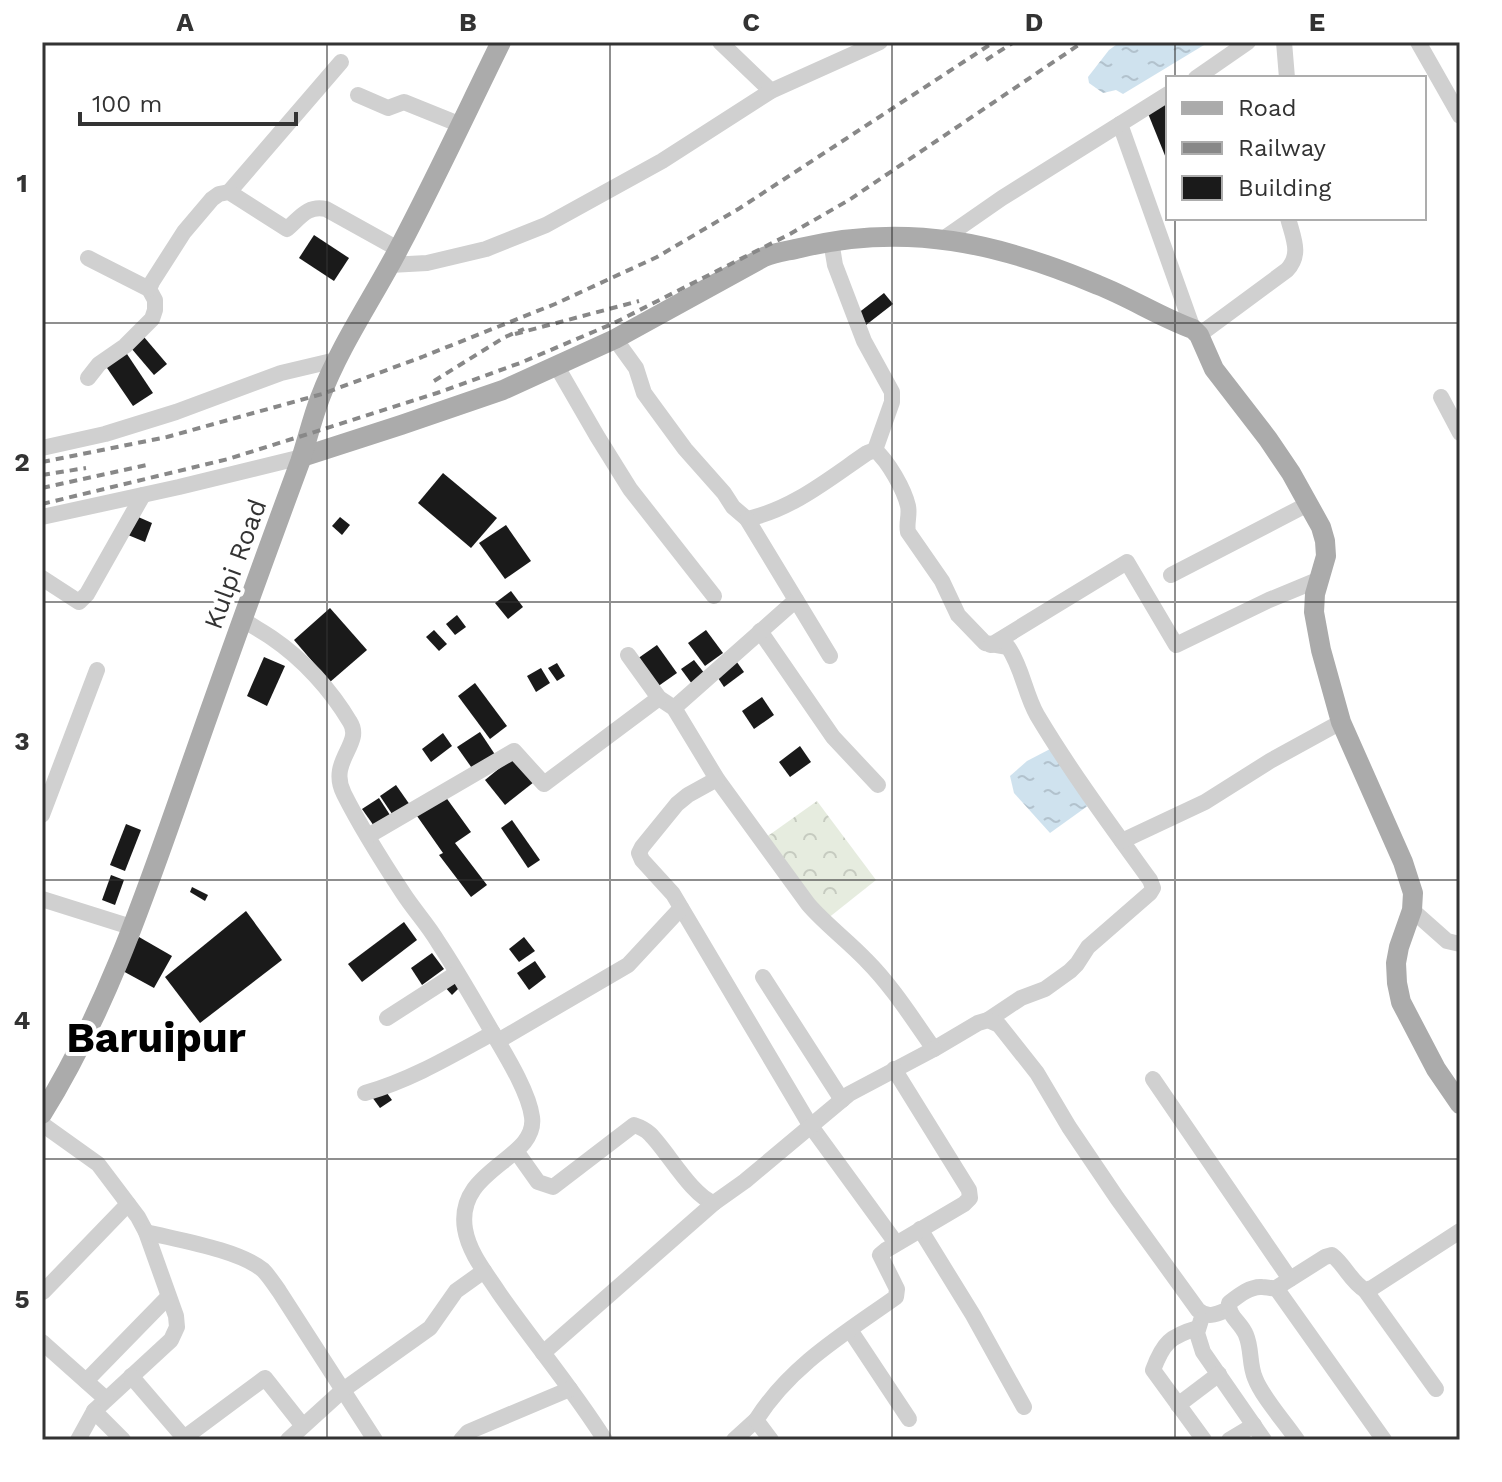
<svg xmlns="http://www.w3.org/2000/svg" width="1502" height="1482" font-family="'Work Sans',sans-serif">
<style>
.forest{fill:url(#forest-crowns)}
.water{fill:url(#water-ripples)}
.building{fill:#1a1a1a}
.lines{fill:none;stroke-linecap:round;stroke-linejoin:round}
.minor{stroke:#d0d0d0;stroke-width:16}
.major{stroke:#ababab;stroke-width:20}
.rail{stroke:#888;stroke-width:4;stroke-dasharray:8 6;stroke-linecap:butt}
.grid{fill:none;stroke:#333;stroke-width:2;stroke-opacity:0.55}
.labels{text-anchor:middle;stroke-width:8;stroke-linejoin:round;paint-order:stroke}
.street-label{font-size:26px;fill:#333;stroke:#fff}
.town-label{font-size:42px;font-weight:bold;fill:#000;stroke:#fff}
.neatline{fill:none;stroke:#333;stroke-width:3}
.grid-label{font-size:26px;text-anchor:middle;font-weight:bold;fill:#333}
</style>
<defs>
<pattern id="forest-crowns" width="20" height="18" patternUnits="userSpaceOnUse" patternTransform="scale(2)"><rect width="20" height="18" fill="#e6ecdf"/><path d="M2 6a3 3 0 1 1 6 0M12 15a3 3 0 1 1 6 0" fill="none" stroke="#c6cbc0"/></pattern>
<pattern id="water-ripples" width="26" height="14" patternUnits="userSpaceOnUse" patternTransform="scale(2)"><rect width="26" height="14" fill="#cfe2ee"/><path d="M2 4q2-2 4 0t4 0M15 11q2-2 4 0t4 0" fill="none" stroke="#b2c2cd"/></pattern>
</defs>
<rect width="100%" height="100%" fill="#fff"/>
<path class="forest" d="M817,801L876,880L827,919L765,838Z"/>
<g class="water">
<path d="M1120,42H1209L1123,94L1116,90L1103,93L1089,83L1088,77L1109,50Z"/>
<path d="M1052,748L1089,805L1050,833L1014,793L1010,776L1027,761Z"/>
</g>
<g class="building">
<path d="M1165,104L1168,110V163L1147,111Z"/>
<path d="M314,235L349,258L334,281L299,258Z"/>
<path d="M884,293L893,304L866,325L857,314Z"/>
<path d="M144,337L167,364L154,375L131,348Z"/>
<path d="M125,351L153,393L133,406L105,365Z"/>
<path d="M443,473L497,518L471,548L418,503Z"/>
<path d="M136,516L152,523L145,542L128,535Z"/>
<path d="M340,517L350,525L342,535L332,526Z"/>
<path d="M506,525L531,561L505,579L479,543Z"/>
<path d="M511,591L523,607L508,619L495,603Z"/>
<path d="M330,608L367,650L330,682L294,640Z"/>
<path d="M457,615L466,627L455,635L446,624Z"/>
<path d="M434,630L447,644L439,651L426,637Z"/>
<path d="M706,630L723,653L705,666L688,643Z"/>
<path d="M657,645L677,673L657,687L637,659Z"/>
<path d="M264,657L285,666L267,706L247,696Z"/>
<path d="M734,658L744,672L724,687L714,672Z"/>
<path d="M694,660L705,674L692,684L681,669Z"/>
<path d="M557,663L565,676L557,681L548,668Z"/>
<path d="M541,668L550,683L536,692L527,676Z"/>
<path d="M475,683L507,726L490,739L458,696Z"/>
<path d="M762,697L774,715L754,729L742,711Z"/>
<path d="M480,732L496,756L474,771L457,747Z"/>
<path d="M443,733L452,746L431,762L422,749Z"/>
<path d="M800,746L811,762L790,777L779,762Z"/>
<path d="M512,758L534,782L505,805L485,780Z"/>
<path d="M396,785L410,805L394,817L380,796Z"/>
<path d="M445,796L471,832L455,843L487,885L471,897L439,855L443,853L417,816Z"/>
<path d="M379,798L390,815L374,826L362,809Z"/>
<path d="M512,820L540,860L528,868L501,828Z"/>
<path d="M126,824L141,830L125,871L110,865Z"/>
<path d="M111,875L124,880L115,905L102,900Z"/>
<path d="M192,887L208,895L205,901L190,892Z"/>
<path d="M246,911L282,960L200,1023L165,977Z"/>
<path d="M404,922L417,940L362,982L348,964Z"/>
<path d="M139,937L172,956L154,988L121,970Z"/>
<path d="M524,937L535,951L519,962L509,949Z"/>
<path d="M432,953L444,969L422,985L411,968Z"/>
<path d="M535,961L546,977L529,990L517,973Z"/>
<path d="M454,977L461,986L452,995L444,986Z"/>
<path d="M384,1089L392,1100L380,1108L372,1097Z"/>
</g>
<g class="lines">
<g class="minor">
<path d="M720,42L771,91"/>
<path d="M1284,42L1287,78"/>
<path d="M1418,42L1460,116"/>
<path d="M1196,78L1248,42"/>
<path d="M358,95L388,108L404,102L461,125"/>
<path d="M1120,124L1193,329"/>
<path d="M229,192L341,62"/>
<path d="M943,239L1002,198L1168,94"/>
<path d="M831,241L835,265L864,341L892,392V402L875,450"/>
<path d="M88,258L149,289L155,300V310L152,319L125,346L99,364L88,378"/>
<path d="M390,265L427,263L486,249L546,225L662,161L771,91L880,42"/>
<path d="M149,289L152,282L184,232L212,199L219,194L229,192L287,229C300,218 307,205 326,209L398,249"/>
<path d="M1199,335L1287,270C1302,254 1293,238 1288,218"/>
<path d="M615,339L636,368L644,393L652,404L685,449L724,493L733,507L747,519C793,509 830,478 867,453L875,450C888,461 904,489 908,506C910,515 906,523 908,532L942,581L958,615L985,643L1008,647C1022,667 1025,694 1037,715C1071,772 1111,826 1150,880L1153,888L1150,893L1088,947L1077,964L1070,971L1045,989L1021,998L988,1020"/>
<path d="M556,365L597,436L630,489L714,596"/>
<path d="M1441,397L1460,433"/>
<path d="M42,448L105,434L176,412L281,373L336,360"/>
<path d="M42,517L179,487L302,457"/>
<path d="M747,519L830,656"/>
<path d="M1171,575L1308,504"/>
<path d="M42,578L79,602L87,594L143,495"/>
<path d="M242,619C252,626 262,631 272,638C303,659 331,690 350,722C364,744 327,761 344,794C361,828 382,861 403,893C414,910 428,925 438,942C458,972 476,1004 494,1035C507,1057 529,1093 532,1117C538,1160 455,1168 465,1229C469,1253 486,1273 499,1293C534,1343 573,1389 605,1440"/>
<path d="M760,631L833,737L878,785"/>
<path d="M991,645L1127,562L1176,645L1269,600L1320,579"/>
<path d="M628,655L659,698L674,708L717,779L808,904C825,924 847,940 866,960C892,986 912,1018 934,1049L978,1023L988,1020L999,1025L1037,1073L1069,1127L1117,1198L1198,1310C1208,1319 1217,1314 1229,1309"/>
<path d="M674,708L796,600"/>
<path d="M717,779L688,795L677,804L642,847L639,853L642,860L673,894L810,1125L896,1243"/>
<path d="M42,815L97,670"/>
<path d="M368,836L514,751L544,784L659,698"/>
<path d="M1122,841L1205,802L1270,761L1341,722"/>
<path d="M42,899L131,927"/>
<path d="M1412,910L1447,941L1460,944"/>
<path d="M763,977L842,1100"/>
<path d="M387,1018L457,973"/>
<path d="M498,1041L628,965L681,908"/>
<path d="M1153,1079L1290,1279"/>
<path d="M365,1093C411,1080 451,1056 493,1033"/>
<path d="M42,1124L98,1164L138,1217L146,1232L176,1316L177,1327L171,1340L94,1411L78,1440"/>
<path d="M516,1151L538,1182L553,1187L634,1125C640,1127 646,1130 650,1134C668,1152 692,1196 714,1203L745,1181L849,1094L934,1049"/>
<path d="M920,1229L973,1315L1024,1407"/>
<path d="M146,1232C178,1240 239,1250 263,1270C269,1276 274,1284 279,1291L375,1440"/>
<path d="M1276,1288L1384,1440"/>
<path d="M1365,1290L1436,1389"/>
<path d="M43,1292L128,1204"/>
<path d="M1201,1320L1197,1333L1203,1352L1264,1440"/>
<path d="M1198,1328C1170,1336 1163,1343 1153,1370L1204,1440"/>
<path d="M850,1330L909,1419"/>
<path d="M42,1342L106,1399"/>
<path d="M543,1353L714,1203"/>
<path d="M131,1376L186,1440"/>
<path d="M86,1381L168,1297"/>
<path d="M1178,1405L1219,1374"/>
<path d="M94,1411L123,1440"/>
<path d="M184,1438L265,1378L303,1426"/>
<path d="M288,1440L343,1390L430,1328L456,1291L484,1271"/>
<path d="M461,1440L468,1432L570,1389"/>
<path d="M734,1440L756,1420"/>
<path d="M771,1440L756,1420C791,1365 844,1334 896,1297L897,1289L880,1255L886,1250L964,1204L970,1198L969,1190L894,1069"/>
<path d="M1229,1440L1254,1425"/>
<path d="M1297,1440C1285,1422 1262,1397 1255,1378C1249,1364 1252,1349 1246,1335C1241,1322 1228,1317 1229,1303C1238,1296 1250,1286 1262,1287C1267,1287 1272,1289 1276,1288L1325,1257L1332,1255C1345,1265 1351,1282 1365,1290L1372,1288L1460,1231"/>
</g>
<g class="major">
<path d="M302,457L401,425L503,390L615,339L764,257C776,252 788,251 800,248C907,222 999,243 1098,285C1131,298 1160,317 1193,329L1199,335L1214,369L1268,439L1291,473L1321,527L1325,541L1326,556L1315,594L1314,612L1321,650L1341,722L1403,862L1413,893L1412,910L1399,947L1396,963L1397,983L1401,1002L1436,1069L1460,1104"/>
<path d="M42,1114C105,1013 144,898 183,787C221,678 260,570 300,462C307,441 312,419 320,398C340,345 373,298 399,248C435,180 467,111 501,42"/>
</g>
<g class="rail">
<path d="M986,60L1014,42"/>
<path d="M515,334L639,301"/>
<path d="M434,381L505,337L524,329"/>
<path d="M42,462L167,437L322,394L422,357L555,304L657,257L740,208L994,42"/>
<path d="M42,475L86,468"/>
<path d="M42,488L151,464"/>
<path d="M42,504L228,459L308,434L437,393L520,363L612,324L790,234L849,200L1083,42"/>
</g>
</g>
<path class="grid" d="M327,42V1440M610,42V1440M892,42V1440M1175,42V78M1175,218V1440M42,323H1460M42,602H1460M42,880H1460M42,1159H1460"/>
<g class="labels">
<g class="street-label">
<text transform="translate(235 564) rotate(-70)" y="9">Kulpi Road</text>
</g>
<g class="town-label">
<text x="156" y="1052">Baruipur</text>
</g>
</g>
<rect width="1502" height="1482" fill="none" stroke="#ffffff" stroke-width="88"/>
<rect x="1166" y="76" width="260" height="144" fill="#ffffff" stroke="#adadad" stroke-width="2"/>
<rect x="1182" y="102" width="40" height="12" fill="#ababab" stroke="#adadad" stroke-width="2"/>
<text x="1238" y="116" font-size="24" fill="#333333">Road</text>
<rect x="1182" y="142" width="40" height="12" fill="#888888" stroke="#adadad" stroke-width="2"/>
<text x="1238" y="156" font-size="24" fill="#333333">Railway</text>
<rect x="1182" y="176" width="40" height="24" fill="#1a1a1a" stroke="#adadad" stroke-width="2"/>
<text x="1238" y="196" font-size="24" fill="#333333">Building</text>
<path d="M80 112v12h216v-12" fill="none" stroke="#333333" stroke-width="4"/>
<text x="92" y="112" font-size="24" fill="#333333" stroke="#ffffff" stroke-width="6" paint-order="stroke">100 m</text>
<rect x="44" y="44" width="1414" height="1394" class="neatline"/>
<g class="grid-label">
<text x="185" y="31">A</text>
<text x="468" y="31">B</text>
<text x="751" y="31">C</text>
<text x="1034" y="31">D</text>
<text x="1317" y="31">E</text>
<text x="22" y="192">1</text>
<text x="22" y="471">2</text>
<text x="22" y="750">3</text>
<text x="22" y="1029">4</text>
<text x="22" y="1308">5</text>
</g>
</svg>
